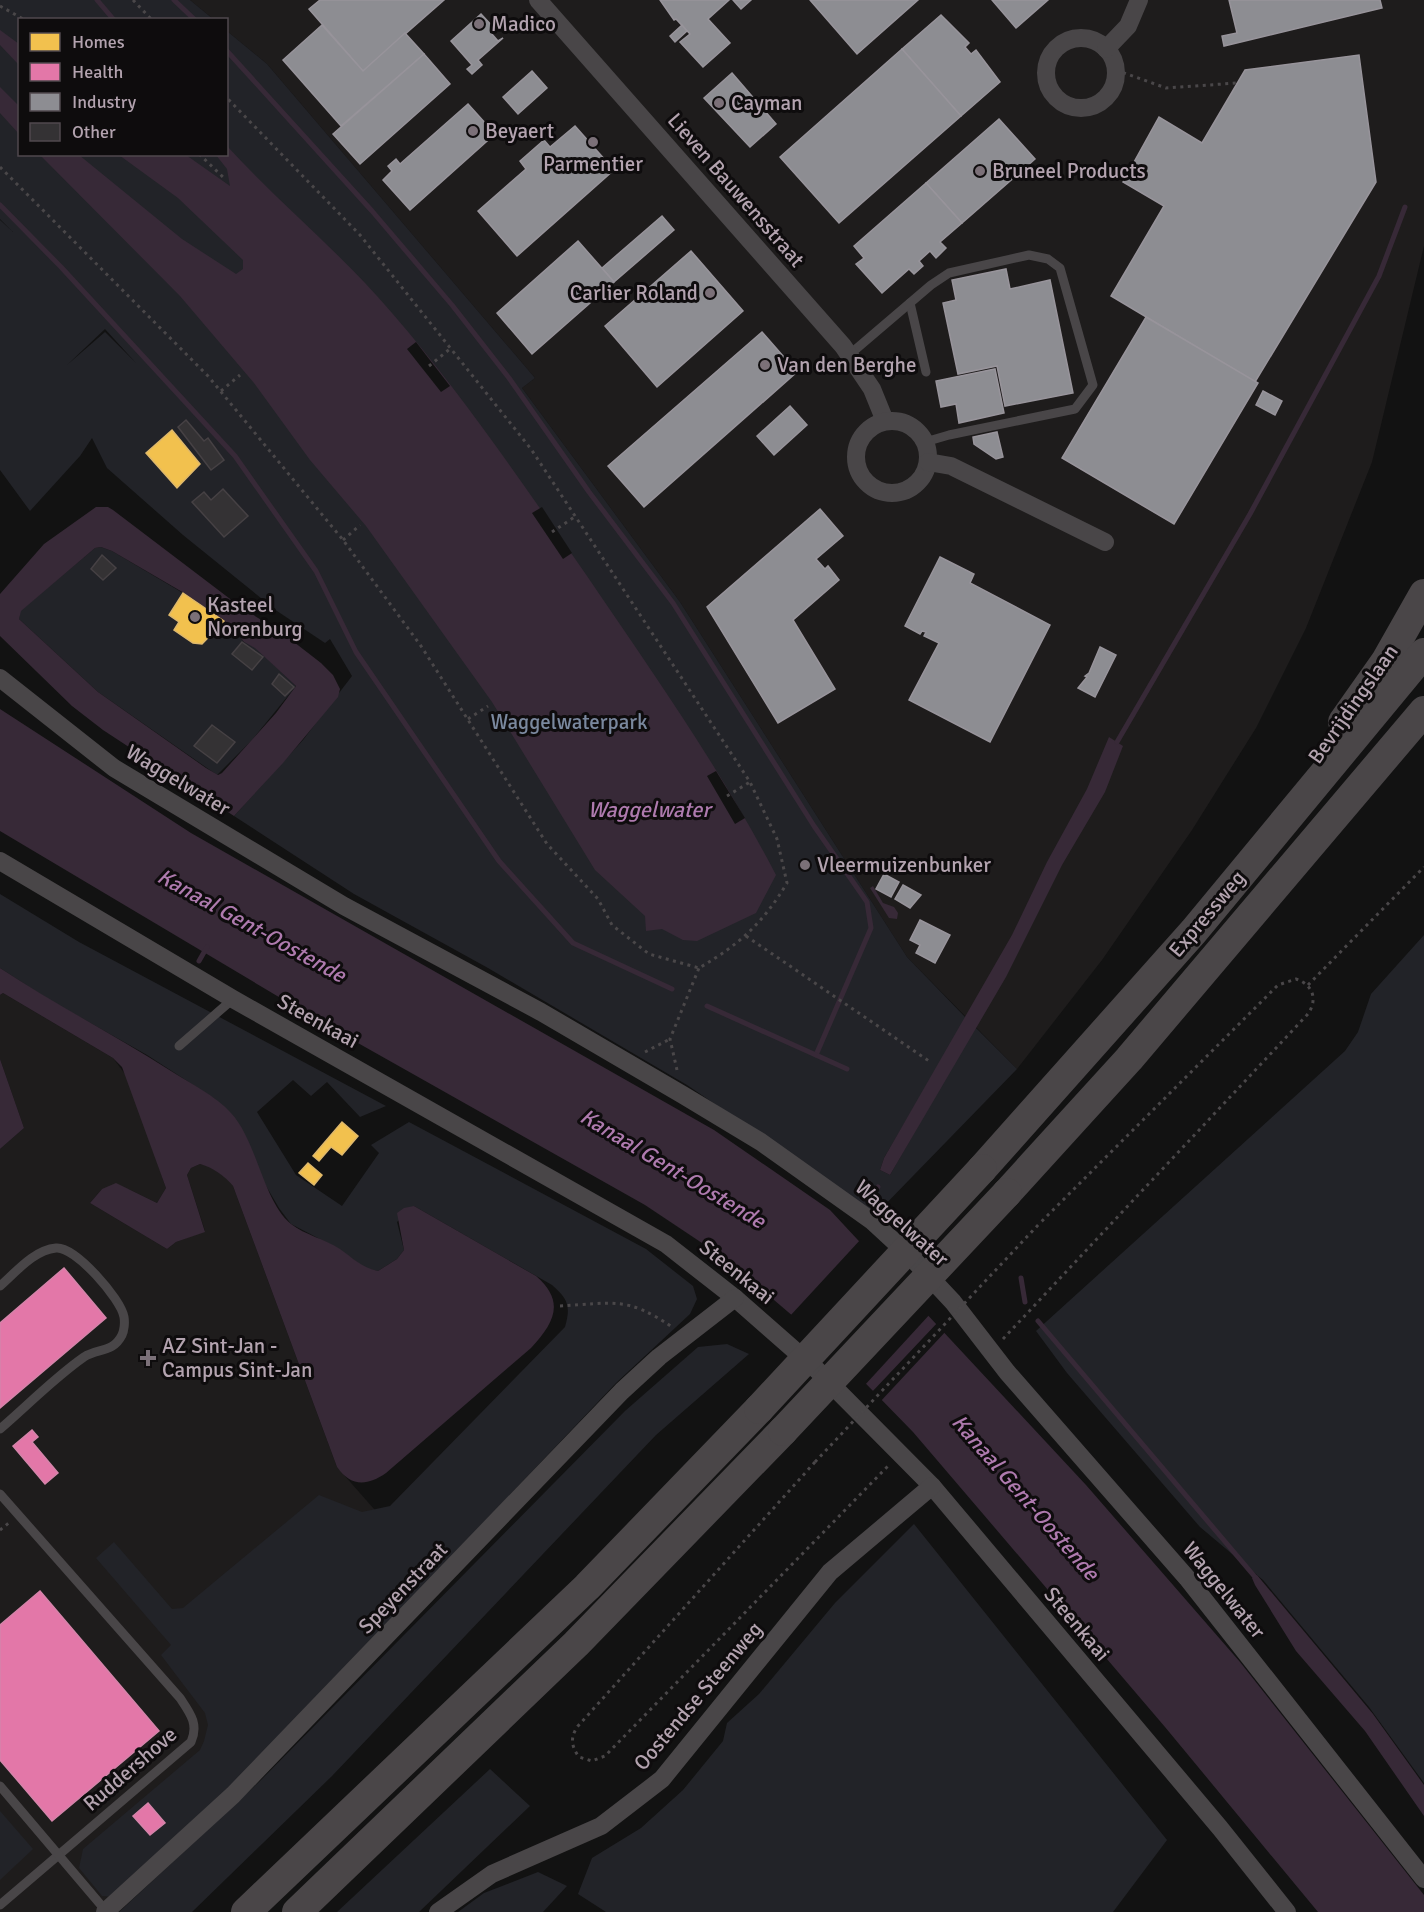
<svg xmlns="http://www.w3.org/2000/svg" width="1424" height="1912" font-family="Signika,sans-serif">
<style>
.built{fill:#1e1c1c}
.green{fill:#222328;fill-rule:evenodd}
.water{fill:#372937;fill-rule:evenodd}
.pier{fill:#121212}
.homes{fill:#f2c14e;stroke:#dfb86b;stroke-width:1.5}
.health{fill:#e377a8;stroke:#d584aa;stroke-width:1.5}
.industry{fill:#8d8d92;stroke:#98949b;stroke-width:1.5}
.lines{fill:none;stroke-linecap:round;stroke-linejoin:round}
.stream{stroke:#372937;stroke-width:5}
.building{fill:#343234;stroke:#464144;stroke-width:1.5}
.path{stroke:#4a4749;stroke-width:3;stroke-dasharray:3 4.5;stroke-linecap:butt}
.service{stroke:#494648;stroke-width:9}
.minor{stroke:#494648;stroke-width:18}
.trunk{stroke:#4a4648;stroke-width:30}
.path-bridge{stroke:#4a4749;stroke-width:3;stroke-dasharray:3 4.5;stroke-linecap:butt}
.trunk-bridge{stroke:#4a4648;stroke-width:30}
.poi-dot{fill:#7b7078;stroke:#0e0c0d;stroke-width:2}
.labels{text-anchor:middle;stroke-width:6;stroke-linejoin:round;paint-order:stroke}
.poi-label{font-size:21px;fill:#b3a3af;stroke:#0e0c0d;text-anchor:start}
.street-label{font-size:21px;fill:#b3a3af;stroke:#0e0c0d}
.park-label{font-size:21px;fill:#7a889e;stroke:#0e0c0d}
.water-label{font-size:22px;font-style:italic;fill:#ae7aae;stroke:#0e0c0d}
</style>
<rect width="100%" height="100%" fill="#121212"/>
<g class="built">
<path d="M190,0H1424V246L1372,462L1306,628L1256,728L1192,830L1102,960L1017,1069L907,957L680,602L522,388L535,378L267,64L227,31L226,20L213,19Z"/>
<path d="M3,993L113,1058L128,1078L166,1188L157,1203L128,1189H102L90,1203L167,1249L176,1242L205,1231L187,1175L191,1168L200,1164L208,1166L227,1178L233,1186L337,1467L433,1576L96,1912H0V1149L24,1128L0,1059V995Z"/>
</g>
<g class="green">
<path d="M0,0H190L213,19L20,20V154H226L227,31L267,64L535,378L522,388L680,602L907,957L966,1018L884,1158L880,1170L890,1175L975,1027L1017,1069L876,1214L687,1085L488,968L354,894L234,816L303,740L352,676L330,639L325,643L277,611L183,535L107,468L92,438L80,456L30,511L0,470V220L13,232L0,219ZM105,329L136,363L105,332L67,365Z"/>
<path d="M101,547L112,551L183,593L229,625L244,642L255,647L296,686L252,740L217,775L98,692L19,619L20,611L95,548Z"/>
<path d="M0,894L79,942L386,1106L360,1117L327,1082L311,1096L293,1080L257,1112L296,1175L342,1206L379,1153L371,1145L409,1122L646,1249L693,1286L697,1299L690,1314L616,1383L229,1791L114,1897L102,1896L79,1868L83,1849L200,1750L204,1741L208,1725L205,1713L161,1655L171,1645L96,1558L114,1542L172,1609L183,1608L319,1495L362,1512L390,1506L565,1327C571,1306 568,1299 552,1285L414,1206L397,1222L404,1250L397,1259L378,1271L366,1269L339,1249L291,1224L279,1208L215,1099L147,1055L48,999L0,968Z"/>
<path d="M1424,935V1783L1369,1707L1263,1580L1200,1527L1067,1373L1036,1331L1345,1051L1358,1032L1371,994Z"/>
<path d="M727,1344L749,1354L656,1435L332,1776L192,1912H119L260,1781L625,1411L698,1347Z"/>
<path d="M914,1524L1167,1840L1113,1912H606L578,1894L592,1858L641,1828L683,1790L723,1741L727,1723L759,1694L835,1603Z"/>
<path d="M490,1769L530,1806L419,1912H337Z"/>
<path d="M0,1811L33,1849L0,1880Z"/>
<path d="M538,1872L567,1886L543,1912H458L484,1893Z"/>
</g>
<g class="water">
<path d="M0,30L19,44V65L0,45Z"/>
<path d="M0,87L19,106V134L0,113Z"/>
<path d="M227,146C280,204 341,253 392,313C463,395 525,487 587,576C653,673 722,771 776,875L756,913L697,941L683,940L662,929L646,931L645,916L595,870L492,702L366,526L310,460L254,383L180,296L40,155H79L182,239L236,274L243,269V260L178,198L119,155H186L230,186L227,169L216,155L226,154Z"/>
<path d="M96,507H108L113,510L242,608L281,632L321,663L333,675L340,689L338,697L283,763L234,816L103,730L72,706L0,636V594L44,544ZM101,547L112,551L184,593L229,624L244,642L255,648L296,686L276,713L222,773L218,775L206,768L98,692L19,619L21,611L95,548Z"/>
<path d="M0,709L191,833L714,1130L830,1210L1086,1485L1240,1662L1424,1895V1912H1318L1165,1727L913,1432L835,1352L726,1259L645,1205L326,1025L0,831Z"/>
<path d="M1109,737L1123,746L1105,792L1062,865L1006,977L890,1175L880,1170L884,1158L1012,935L1047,862L1087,789Z"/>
<path d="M873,886L883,903L894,907L898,913L897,919L889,918L870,888Z"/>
<path d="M0,968C56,1005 115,1035 171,1071C191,1084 215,1095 231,1113C257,1141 263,1201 291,1224C305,1235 325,1239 340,1249C353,1258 362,1268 378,1271L397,1259L404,1250L397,1213L404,1208L414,1206L536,1276C566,1302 554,1323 531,1348L386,1473C367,1486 351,1487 337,1467L233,1186C225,1176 212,1167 200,1164L191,1168L187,1175L205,1232L176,1242L167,1249L90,1203L102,1189L116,1183L157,1203L166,1188L122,1067L113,1058L3,993L0,995Z"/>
<path d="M0,1059L24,1128L0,1149Z"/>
<path d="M1257,1575L1373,1714L1424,1785V1816L1365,1731L1296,1651L1255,1585L1252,1578Z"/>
</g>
<g class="pier">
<path d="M416,342L450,386L441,392L407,349Z"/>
<path d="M542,507L572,553L563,559L532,513Z"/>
<path d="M716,771L745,818L735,824L707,776Z"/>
<path d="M861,1239L931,1313L864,1386L790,1316Z"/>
<path d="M939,1321L947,1330L880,1402L871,1393Z"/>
</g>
<g class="homes">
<path d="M172,430L200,464L177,488L146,453Z"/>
<path d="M183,593L224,621L202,644L193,643L174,630L179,622L169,615Z"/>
<path d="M342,1122L358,1136L342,1155L331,1147L319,1161L313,1156Z"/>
<path d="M308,1163L322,1175L314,1185L299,1173Z"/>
</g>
<g class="health">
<path d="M64,1268L106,1318L0,1408V1323Z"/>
<path d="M32,1430L38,1437L32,1442L58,1473L45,1484L13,1446Z"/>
<path d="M40,1591L159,1731L52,1821L0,1760V1625Z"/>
<path d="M148,1803L165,1823L150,1835L133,1816Z"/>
</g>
<g class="industry">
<path d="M320,0H444L363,71L309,9Z"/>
<path d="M660,0H729L708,19L730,43L703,67L680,42L690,34L676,19L674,20Z"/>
<path d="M733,0H751L741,9Z"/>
<path d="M810,0H918L857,54Z"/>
<path d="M992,0H1048L1016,28Z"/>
<path d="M1229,0H1380L1382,8L1224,46L1222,36L1237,33Z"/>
<path d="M481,14L495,29L491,33L498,41L503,38L478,60L482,65L472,74L467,69L472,65L451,41Z"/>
<path d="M941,15L969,43L965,47L971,54L976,50L1000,82L961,116L902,49Z"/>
<path d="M322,25L363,71L405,33L424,54L341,126L283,60Z"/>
<path d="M682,25L687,31L675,42L670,36Z"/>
<path d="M902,49L961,116L839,223L780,157Z"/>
<path d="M424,54L450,84L360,164L333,134Z"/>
<path d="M1359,55L1376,182L1255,382L1111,296L1164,206L1123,182L1159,117L1202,143L1245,70Z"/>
<path d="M532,71L547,88L518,114L503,97Z"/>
<path d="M732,73L776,124L750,147L704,98Z"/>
<path d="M468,104L495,134L410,210L383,180L392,171L388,166L396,159L400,164Z"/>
<path d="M999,119L1035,159L962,223L926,183Z"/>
<path d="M575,126L614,170L517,256L478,211L526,169L520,161L544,140L550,147Z"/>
<path d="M926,183L962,223L940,242L946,248L936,258L930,251L919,261L923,266L914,274L909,269L882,293L856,264L864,258L854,246Z"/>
<path d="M662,216L674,230L614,282L602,268Z"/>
<path d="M578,241L614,282L532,354L497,313Z"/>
<path d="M691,251L743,311L657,387L605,326Z"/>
<path d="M1006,269L1010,289L1050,280L1073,393L1005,406L997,366L958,374L943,303L956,300L952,280Z"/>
<path d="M1146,317L1258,383L1174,524L1062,458Z"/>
<path d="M762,332L797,372L644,507L608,466Z"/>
<path d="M995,369L1004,413L959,423L956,404L941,407L936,381Z"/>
<path d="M1263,391L1282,401L1275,415L1256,405Z"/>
<path d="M790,406L807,425L774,455L757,436Z"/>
<path d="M997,432L1003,457L996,459L974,444L973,437Z"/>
<path d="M820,509L843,536L816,559L825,569L828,566L839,580L793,620L835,689L778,723L707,607Z"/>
<path d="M940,557L974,574L970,583L1050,625L990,742L909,700L939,643L924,636L926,632L922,631L920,634L905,626Z"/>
<path d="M1100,647L1116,655L1095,697L1078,688L1087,677L1085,676L1089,673Z"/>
<path d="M884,874L899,882L891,897L876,889Z"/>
<path d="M903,885L921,895L910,908L895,899Z"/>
<path d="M920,920L950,935L935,963L916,953L920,945L910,940Z"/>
</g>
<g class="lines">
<g class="stream">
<path d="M97,0L114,20"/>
<path d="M174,0L195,20"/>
<path d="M226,50L372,211L452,305L509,378L589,492L673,603L814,826L867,902L871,928L816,1055"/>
<path d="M0,205L61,267L235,456L316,571L356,652L499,861L573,943L672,989"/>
<path d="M1117,742L1250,514L1379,276L1405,207"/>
<path d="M199,961L207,947"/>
<path d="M707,1006L847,1069"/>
<path d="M869,1198L878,1187"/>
<path d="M1021,1278L1025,1302"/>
<path d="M1038,1321L1255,1577"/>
</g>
</g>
<g class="building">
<path d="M186,420L204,441L208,438L224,460L211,470L178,427Z"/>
<path d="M223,489L248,516L224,537L192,502L204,492L211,500Z"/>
<path d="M102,555L116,568L103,580L91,569Z"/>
<path d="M242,642L263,657L252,670L232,654Z"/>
<path d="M279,674L294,687L285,696L272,684Z"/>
<path d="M212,725L235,742L217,763L194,746Z"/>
</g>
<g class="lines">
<g class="path">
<path d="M133,0L152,20"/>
<path d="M0,6L25,20"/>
<path d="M1116,70L1166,88L1237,83"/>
<path d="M199,154L223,177"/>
<path d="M0,167L208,376L343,540L421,646L547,844L598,899L612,925L649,954L699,968C740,944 763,923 787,883L777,839L750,782L531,449L360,235L226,97"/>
<path d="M429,366L451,348"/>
<path d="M221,391L240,375"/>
<path d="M552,532L576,516"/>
<path d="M343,540L360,525"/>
<path d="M468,719L488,706"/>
<path d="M727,796L750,782"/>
<path d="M746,936L929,1061"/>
<path d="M1308,985L1424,867"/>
<path d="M645,1052L670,1039"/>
<path d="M677,1070L670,1039L699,968"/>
<path d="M560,1306C613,1303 627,1296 672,1327"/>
<path d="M1003,1339L1307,1015C1318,1001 1314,985 1296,979L1278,985L1039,1224"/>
<path d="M815,1462L578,1726C570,1737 571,1746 579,1757L592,1761L605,1756L889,1465"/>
<path d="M0,1530L10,1522"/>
</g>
<g class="service">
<path d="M910,303L926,372"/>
<path d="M849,355L931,285L949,273L1029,255L1048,259L1060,268L1093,385L1075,409L949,435L925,442"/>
<path d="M179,1046L233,999"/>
<path d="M0,1286C16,1272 34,1250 56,1248C75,1246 121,1299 124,1317C125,1323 124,1331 122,1335C113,1353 98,1348 84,1357C54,1378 28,1405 0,1429"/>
<path d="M0,1494L180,1698C190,1713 199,1724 191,1742L0,1905"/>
<path d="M0,1786L106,1911"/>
</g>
<g class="minor">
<path d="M538,0L843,346L872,389L885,421"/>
<circle cx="1081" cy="73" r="35"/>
<path d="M1106,49L1128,26L1139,0"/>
<circle cx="892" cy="457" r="36"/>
<path d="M928,462L951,466L1105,542"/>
<path d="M0,678L114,768L344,906L541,1012L683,1095L761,1142L872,1221L911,1257L953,1302L1007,1372L1187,1578L1424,1879"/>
<path d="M0,861L233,999L666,1244L735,1298L817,1370L932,1486L1220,1828L1287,1912"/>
<path d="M105,1912L233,1795L622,1391L659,1357L735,1298"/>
<path d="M438,1912L492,1874L601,1826L662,1779L830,1572L932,1486"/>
</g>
<g class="trunk">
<path d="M1343,722L1386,661L1424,594"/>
<path d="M982,1169L1194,931L1424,653"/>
<path d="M1007,1193L1129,1059L1424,711"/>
<path d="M246,1912L587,1587L759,1409"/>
<path d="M297,1912L576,1644L783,1431"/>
</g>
<path class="path-bridge" d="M815,1462L1039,1224"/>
<g class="trunk-bridge">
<path d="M759,1409L982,1169"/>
<path d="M783,1431L1007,1193"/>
</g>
</g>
<g class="poi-dot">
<circle cx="479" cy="24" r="6"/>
<circle cx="719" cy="103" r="6"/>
<circle cx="473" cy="131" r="6"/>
<circle cx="593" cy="142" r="6"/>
<circle cx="980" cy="171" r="6"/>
<circle cx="710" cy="293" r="6"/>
<circle cx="765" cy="365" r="6"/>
<circle cx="195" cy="617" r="6"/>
<circle cx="805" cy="865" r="6"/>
<path d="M145 1349h6v6h6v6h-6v6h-6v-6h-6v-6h6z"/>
</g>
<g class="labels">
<g class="poi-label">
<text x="491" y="31">Madico</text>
<text x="731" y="110">Cayman</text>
<text x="485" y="138">Beyaert</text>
<text x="593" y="171" text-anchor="middle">Parmentier</text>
<text x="992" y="178">Bruneel Products</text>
<text x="698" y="300" text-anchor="end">Carlier Roland</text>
<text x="777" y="372">Van den Berghe</text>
<text x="207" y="612">Kasteel<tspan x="207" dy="24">Norenburg</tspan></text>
<text x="817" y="872">Vleermuizenbunker</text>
<text x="162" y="1353">AZ Sint-Jan -<tspan x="162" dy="24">Campus Sint-Jan</tspan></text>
</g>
<g class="street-label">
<text transform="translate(736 190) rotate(49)" y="7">Lieven Bauwensstraat</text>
<text transform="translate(1353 704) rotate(-55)" y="7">Bevrijdingslaan</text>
<text transform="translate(178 780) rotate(31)" y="7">Waggelwater</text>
<text transform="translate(1207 914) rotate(-50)" y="7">Expressweg</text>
<text transform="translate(318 1021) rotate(29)" y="7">Steenkaai</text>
<text transform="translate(902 1223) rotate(42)" y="7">Waggelwater</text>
<text transform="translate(737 1272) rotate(39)" y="7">Steenkaai</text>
<text transform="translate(403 1588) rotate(-46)" y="7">Speyenstraat</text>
<text transform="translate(1224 1590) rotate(51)" y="7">Waggelwater</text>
<text transform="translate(1077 1624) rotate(50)" y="7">Steenkaai</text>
<text transform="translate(698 1696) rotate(-50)" y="7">Oostendse Steenweg</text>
<text transform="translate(130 1769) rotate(-41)" y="7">Ruddershove</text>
</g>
<g class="park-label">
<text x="569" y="729">Waggelwaterpark</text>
</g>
<g class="water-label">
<text x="649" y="817">Waggelwater</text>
<text transform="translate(252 925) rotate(29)" y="8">Kanaal Gent-Oostende</text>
<text transform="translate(673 1168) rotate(31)" y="8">Kanaal Gent-Oostende</text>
<text transform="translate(1026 1497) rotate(49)" y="8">Kanaal Gent-Oostende</text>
</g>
</g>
<rect x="18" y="18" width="210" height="138" fill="#0e0c0d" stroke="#50484e" stroke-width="1.5"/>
<rect x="30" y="33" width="30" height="18" fill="#f2c14e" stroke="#50484e" stroke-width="1.5"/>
<text x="72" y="48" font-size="18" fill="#b3a3af">Homes</text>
<rect x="30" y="63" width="30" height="18" fill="#e377a8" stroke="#50484e" stroke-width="1.5"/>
<text x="72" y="78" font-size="18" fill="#b3a3af">Health</text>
<rect x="30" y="93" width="30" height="18" fill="#8d8d92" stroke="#50484e" stroke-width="1.5"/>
<text x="72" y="108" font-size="18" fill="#b3a3af">Industry</text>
<rect x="30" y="123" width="30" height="18" fill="#343234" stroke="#50484e" stroke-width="1.5"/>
<text x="72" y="138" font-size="18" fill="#b3a3af">Other</text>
</svg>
